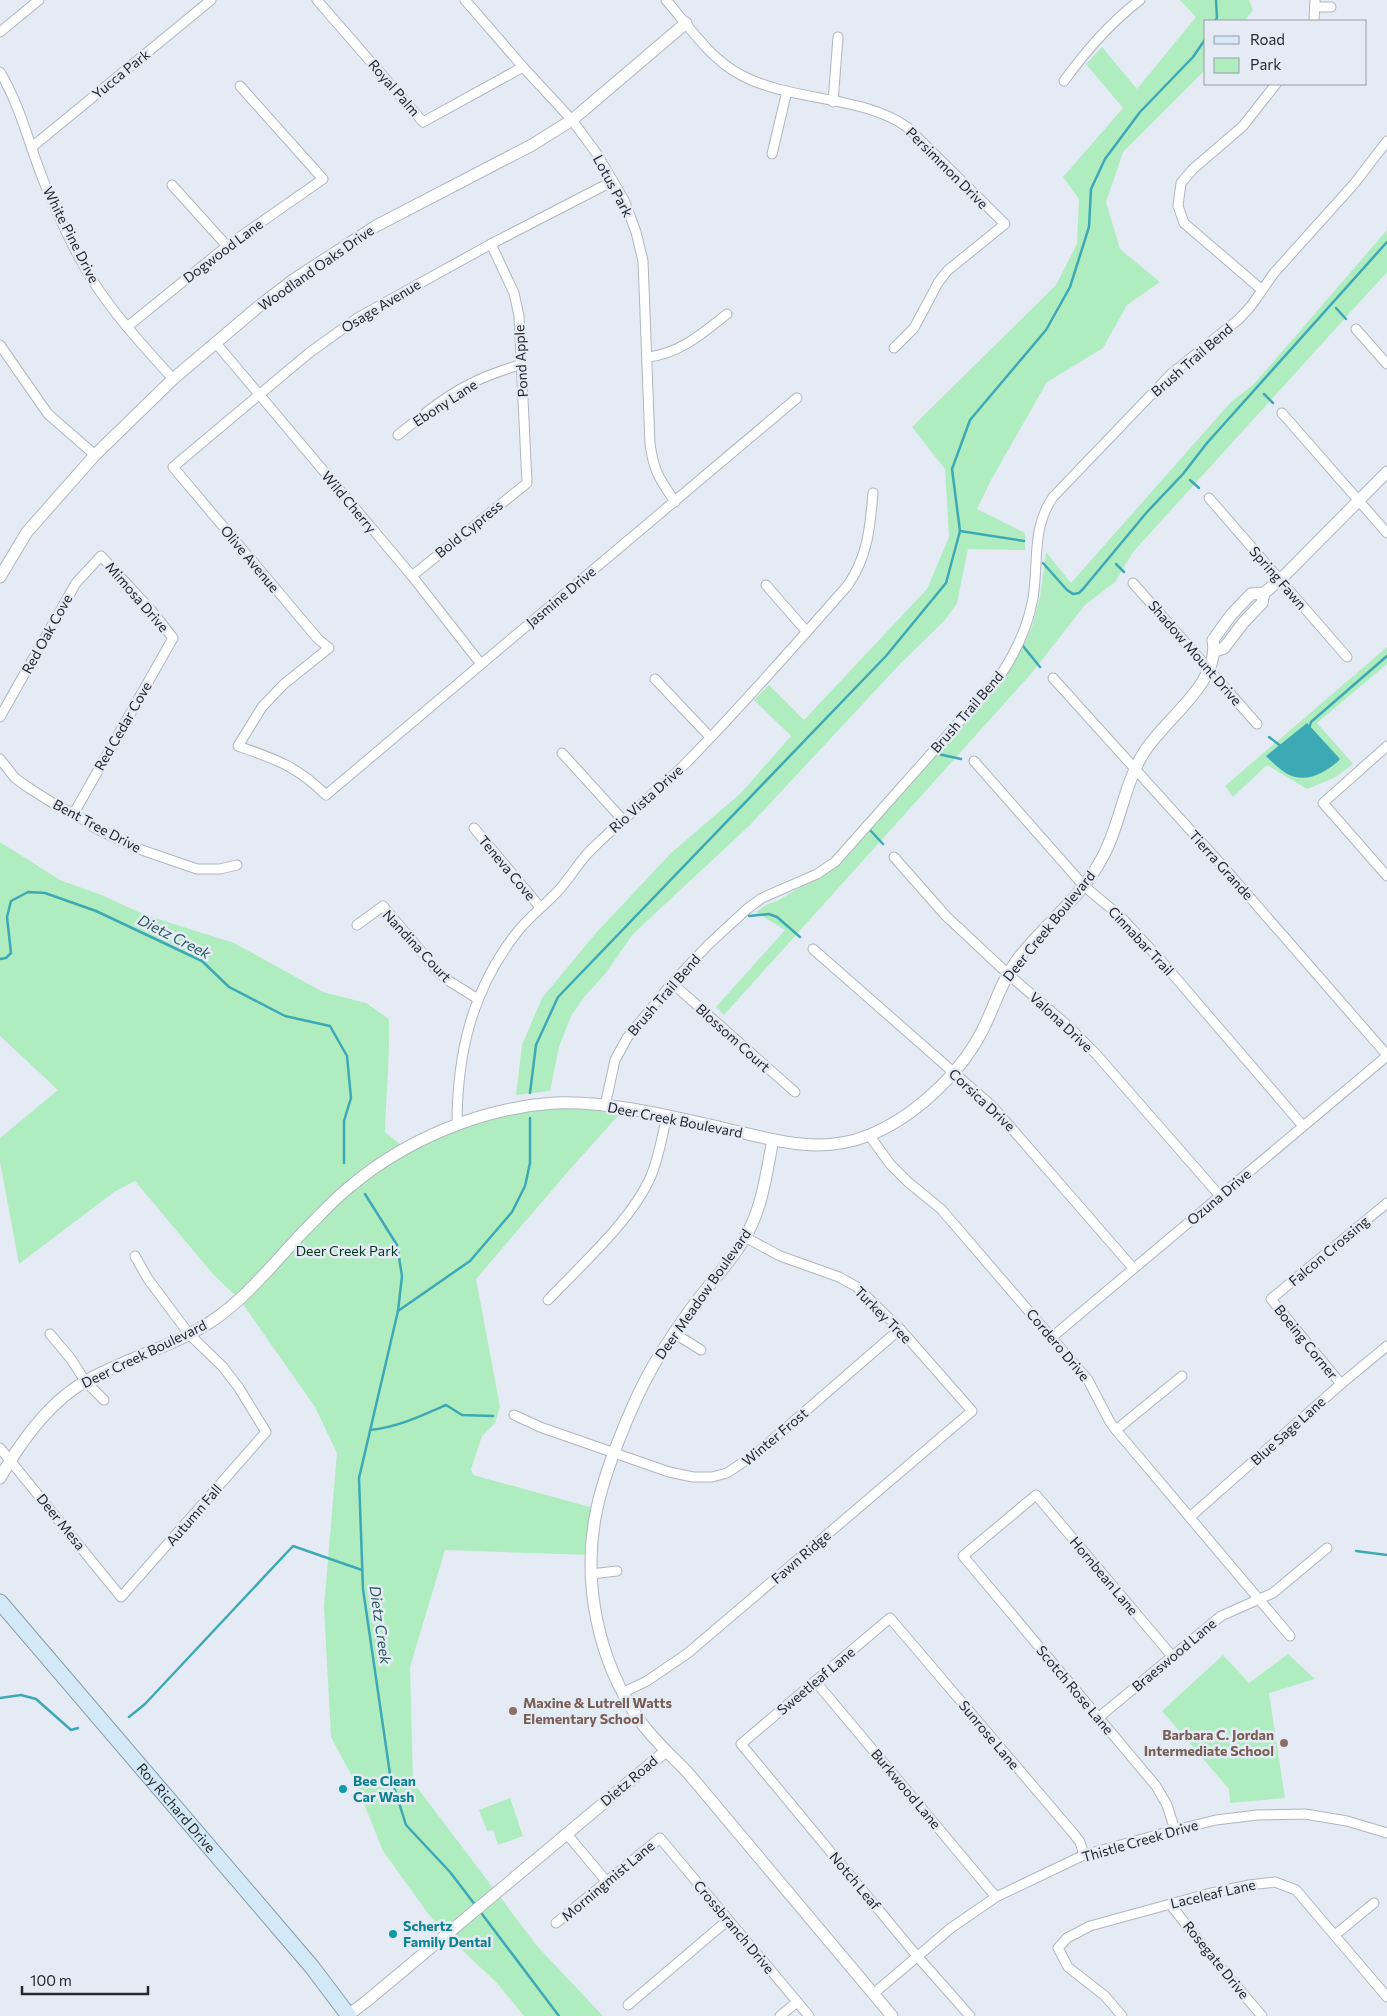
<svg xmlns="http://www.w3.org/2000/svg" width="1387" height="2016" font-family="Commissioner,sans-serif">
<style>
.green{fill:#afecc0}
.water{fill:#3da9b5}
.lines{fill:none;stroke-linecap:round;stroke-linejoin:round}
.stream{stroke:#3da9b5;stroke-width:2.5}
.minor-casing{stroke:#b0b6bf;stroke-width:11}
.tertiary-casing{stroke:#b0b6bf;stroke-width:13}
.primary-casing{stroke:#859cac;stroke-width:17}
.minor{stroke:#fff;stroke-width:9}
.tertiary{stroke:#fff;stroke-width:11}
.primary{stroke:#d4e9f7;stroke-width:15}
.education-dot{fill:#8d6e63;stroke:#e5ebf5;stroke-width:2}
.culture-dot{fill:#0f9aa8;stroke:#e5ebf5;stroke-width:2}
.labels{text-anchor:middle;stroke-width:5;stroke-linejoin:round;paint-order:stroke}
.street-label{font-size:14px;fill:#26282b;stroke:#e5ebf5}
.park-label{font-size:14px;fill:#00381b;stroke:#e5ebf5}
.education-label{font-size:14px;font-weight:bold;fill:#785e54;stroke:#e5ebf5;text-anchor:start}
.culture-label{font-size:14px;font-weight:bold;fill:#0d838f;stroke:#e5ebf5;text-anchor:start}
.water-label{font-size:15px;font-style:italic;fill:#2c5a5f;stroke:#e5ebf5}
</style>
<rect width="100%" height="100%" fill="#e5ebf5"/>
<g class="green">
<path d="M1180,0H1249L1253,10L1244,21H1206V69L1123,152L1106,202L1120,249L1160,282L1127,305L1103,348L1047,382L991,480L977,509L1025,533V550L968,549L957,603L945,620L900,664L750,825L633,934L605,974L585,996L571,1016L559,1047L550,1091L516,1095L522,1045L542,998L596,933L671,853L741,793L791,736L754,700L769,685L804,720L927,589L949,537L945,469L912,427L1056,285L1077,244L1079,199L1063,177L1123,108L1086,64L1102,47L1137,89L1196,17Z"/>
<path d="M1387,230V272L1133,552L1115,582L1085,605L1030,675L724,1015L716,1007L785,930L756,912L766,905L779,900L836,866L1014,663L1031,630L1040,597L1046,552L1071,583L1230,403L1254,384Z"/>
<path d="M1387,647V664L1317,723L1353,764L1336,777L1307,789L1267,765L1233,797L1225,786Z"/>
<path d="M0,842L60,880L104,896L145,915L234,943L323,992L366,1003L389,1019C390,1057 386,1094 385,1132L406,1149L457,1125L556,1103L624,1109L565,1175L476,1279L500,1407L495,1423L482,1436L471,1469L473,1475L597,1509L591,1555L445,1550L410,1667L413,1782L537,1946L603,2016H524L497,1983L445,1934L427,1912L383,1851L355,1782L331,1737L324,1607L337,1453L315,1407L240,1300L213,1274L135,1181L114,1192L19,1264L0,1162V1138L58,1090L0,1036Z"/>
<path d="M1288,1654L1315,1679L1269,1693L1285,1798L1230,1803L1229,1789L1162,1711L1223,1655L1249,1683Z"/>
<path d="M510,1798L523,1836L498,1845L493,1830L487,1831L479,1810Z"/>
</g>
<path class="water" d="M1307,723L1340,759C1334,766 1328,769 1321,773C1296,785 1283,773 1266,756Z"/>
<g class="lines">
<g class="stream">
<path d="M1215,21L1217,18L1216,0"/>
<path d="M1336,308L1346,319"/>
<path d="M1264,394L1273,403"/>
<path d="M1190,480L1199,488"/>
<path d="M960,531L1024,541"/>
<path d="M1043,563L1067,590L1073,594L1079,593L1083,589L1147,512L1183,474L1207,443L1387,242"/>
<path d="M1116,564L1124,572"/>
<path d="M1023,646L1040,667"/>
<path d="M1309,728L1311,722L1387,656"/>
<path d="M1269,737L1282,747"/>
<path d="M938,754L961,759"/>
<path d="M870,830L883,844"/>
<path d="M749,916L769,914L777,917L800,937"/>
<path d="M0,959L6,958L11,953L7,917L11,901L28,892L45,893L96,911L202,961L229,987L285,1016L330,1026L347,1056L351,1098L344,1121V1163"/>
<path d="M530,1093L536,1045L558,997L886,656L946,583L960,531L952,469L970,420L1046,330L1070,287L1089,227L1091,189L1105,159L1140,112L1193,57L1206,38"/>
<path d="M365,1194L397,1245L402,1276L398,1311L359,1478L363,1589L390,1774L406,1825L450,1872L476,1906"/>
<path d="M398,1311L470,1261L512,1212L525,1186L530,1163V1118"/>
<path d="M370,1430C398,1427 421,1416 446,1405L462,1415L493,1416"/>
<path d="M1356,1551L1387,1555"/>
<path d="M0,1698L21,1695L36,1699L71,1730L78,1728"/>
<path d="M129,1717L145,1704L293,1546L362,1570"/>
<path d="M479,1910L559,2016"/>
</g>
<g class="minor-casing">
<g id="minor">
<path d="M317,0L423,122L523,67"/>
<path d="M465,0L523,67L572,120L597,154L624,200L636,232L643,261L650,444C654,472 659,478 675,502"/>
<path d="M666,0C688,25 710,59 741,75C791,102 862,95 907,127L1005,224L947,271L938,283L914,328L894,348"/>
<path d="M1316,7H1331"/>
<path d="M1314,21L1315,0"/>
<path d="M0,32L39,0"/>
<path d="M0,72C21,107 29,145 44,182C61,222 80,265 106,300C126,328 150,353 173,379"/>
<path d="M1064,81C1085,52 1111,22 1140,0"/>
<path d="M833,102L838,37"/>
<path d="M32,147L211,0"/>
<path d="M772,154L787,91"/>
<path d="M613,181L491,244L359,317L309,353L173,467L318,639L329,648L284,684L262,707L238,746C275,759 297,766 326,795L797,398"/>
<path d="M172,185L227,246"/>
<path d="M1262,290L1184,223L1178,206L1181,183L1193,169L1243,126L1276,84"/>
<path d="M127,327L227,246L323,179L240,86"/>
<path d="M1356,329L1387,364"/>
<path d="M215,342L412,576L481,664"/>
<path d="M0,345L48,414L95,455"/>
<path d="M648,357C679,354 703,333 727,314"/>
<path d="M1282,413L1387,533"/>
<path d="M398,435C422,416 446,395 474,382C490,374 506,369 522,364"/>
<path d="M1209,498L1347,657"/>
<path d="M412,576L527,483L519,316L514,293L491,244"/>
<path d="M1133,583L1257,724"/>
<path d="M766,585L807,632"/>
<path d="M1053,678L1220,863L1387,1055"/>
<path d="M655,679L710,737"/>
<path d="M0,717L76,583L101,556L151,610L173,638L74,813"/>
<path d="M1387,746L1323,803L1387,876"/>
<path d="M562,753L623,820"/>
<path d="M0,759L15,778L29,788L59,807L74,813L95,828L136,848L197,869H220L237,865"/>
<path d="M974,761L1084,886L1120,916L1157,956L1303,1126"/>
<path d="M474,828L540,907"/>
<path d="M894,857L946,916L1008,974L1067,1025L1096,1054L1220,1196"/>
<path d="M357,925L383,906L440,974L449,981L478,999"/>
<path d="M813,949L993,1107L1133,1268"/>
<path d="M672,983L795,1092"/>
<path d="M605,1106L615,1060L627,1038L672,983L709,944L747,909L762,898L817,874L835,862L1000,676C1016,652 1028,627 1033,598C1039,562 1031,529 1053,497L1171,374L1239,319L1251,306L1274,273L1354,184L1387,141"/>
<path d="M457,1125C457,1053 472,989 518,931C530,916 545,905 558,891C569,879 577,865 588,853C620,820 657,793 688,761C744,704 796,644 848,585C868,555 870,528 873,493"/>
<path d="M869,1135L890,1164L908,1182L941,1209L1088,1380L1110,1422L1116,1430L1290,1636"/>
<path d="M548,1300C581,1265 632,1220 651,1176C659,1157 662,1136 667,1116"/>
<path d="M674,1333L701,1350"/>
<path d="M50,1334L71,1359L85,1381L104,1400"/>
<path d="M1051,1338L1387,1056"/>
<path d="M1341,1384L1271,1299L1387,1203"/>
<path d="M514,1415L540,1427L669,1472L693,1477H712L727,1473L757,1453L900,1329"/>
<path d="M1116,1430L1182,1376"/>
<path d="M0,1448L121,1597L266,1432L239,1388L223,1367L189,1334L148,1279L135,1256"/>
<path d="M1190,1517L1341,1384L1387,1346"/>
<path d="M591,1574L617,1571"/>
<path d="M1172,1656L1036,1495L963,1556L1156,1786L1167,1805L1175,1830"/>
<path d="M815,1681L996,1897"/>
<path d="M624,1692L647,1681L688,1653L972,1411L900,1329L857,1287L839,1277L780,1256L745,1237"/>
<path d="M1098,1718L1221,1616L1273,1593L1327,1548"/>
<path d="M566,1833L607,1882"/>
<path d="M1170,1904L1210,1955L1262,2016"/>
<path d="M556,1923L660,1838L809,2016"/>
<path d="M1335,1935L1374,1903"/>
<path d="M873,1994L951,1928L996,1897L1084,1855L1175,1830L1216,1820L1257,1815L1305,1814L1347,1821L1387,1833"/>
<path d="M628,2005L728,1920"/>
<path d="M780,2016L797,2002"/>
<path d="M970,2016L917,1956L741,1744L890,1618L1073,1833L1080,1842L1084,1855"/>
<path d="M1122,2016L1105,1996L1068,1967L1058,1948L1067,1938L1090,1926L1207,1894L1249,1885L1275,1882L1296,1890L1387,1997"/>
</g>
</g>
<g class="tertiary-casing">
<g id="tertiary">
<path d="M0,577L27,532L95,455L173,379L258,307L293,280L376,226L532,145L572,120L686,23"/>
<path d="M1215,651L1224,648L1243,623L1262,603L1264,593"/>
<path d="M773,1140C767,1168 764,1197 752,1224C738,1255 713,1279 693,1306C681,1322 670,1339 659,1356C643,1382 631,1409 620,1437C610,1462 601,1487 596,1513C582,1582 598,1660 638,1718C652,1739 672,1756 689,1774L892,2016"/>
<path d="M0,1478C21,1441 49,1402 86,1381C126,1358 173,1347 212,1321C248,1297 275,1261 305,1230C320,1215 335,1198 352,1185C407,1139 482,1108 554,1103C609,1100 677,1118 731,1130C777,1141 821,1154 867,1136C912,1119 959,1075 981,1033C994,1009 1000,983 1017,960C1043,926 1080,899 1101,860C1120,827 1123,787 1143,754C1163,720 1221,683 1213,640L1231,615L1251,594L1264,593L1280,580L1387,472"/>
<path d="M347,2016L368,2000L666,1751"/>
</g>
</g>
<g class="primary-casing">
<g id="primary">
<path id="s1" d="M0,1602L312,1967L349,2016"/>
</g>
</g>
<use href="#minor" class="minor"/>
<use href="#tertiary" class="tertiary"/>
<use href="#primary" class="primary"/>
</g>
<g class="education-dot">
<circle cx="513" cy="1711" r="5"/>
<circle cx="1284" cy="1743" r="5"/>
</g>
<g class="culture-dot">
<circle cx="343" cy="1789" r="5"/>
<circle cx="393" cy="1934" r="5"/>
</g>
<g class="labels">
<g class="street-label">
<text transform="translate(121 74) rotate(-39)" y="5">Yucca Park</text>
<text transform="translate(394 88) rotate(49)" y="5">Royal Palm</text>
<text transform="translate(947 168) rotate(45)" y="5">Persimmon Drive</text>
<text transform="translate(613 186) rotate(62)" y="5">Lotus Park</text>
<text transform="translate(71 235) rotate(63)" y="5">White Pine Drive</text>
<text transform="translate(223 251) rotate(-37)" y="5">Dogwood Lane</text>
<text transform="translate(316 268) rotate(-35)" y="5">Woodland Oaks Drive</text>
<text transform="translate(381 306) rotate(-31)" y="5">Osage Avenue</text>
<text transform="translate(1192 360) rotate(-41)" y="5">Brush Trail Bend</text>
<text transform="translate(521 361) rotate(-93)" y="5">Pond Apple</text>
<text transform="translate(445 403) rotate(-33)" y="5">Ebony Lane</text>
<text transform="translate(349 502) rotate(50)" y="5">Wild Cherry</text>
<text transform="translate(469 529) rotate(-39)" y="5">Bold Cypress</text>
<text transform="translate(250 559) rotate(50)" y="5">Olive Avenue</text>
<text transform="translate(1278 578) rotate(49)" y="5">Spring Fawn</text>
<text transform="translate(137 597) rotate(49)" y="5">Mimosa Drive</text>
<text transform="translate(561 597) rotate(-40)" y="5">Jasmine Drive</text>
<text transform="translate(47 634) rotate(-61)" y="5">Red Oak Cove</text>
<text transform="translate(1195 653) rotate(49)" y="5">Shadow Mount Drive</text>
<text transform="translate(967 712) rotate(-49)" y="5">Brush Trail Bend</text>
<text transform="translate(123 726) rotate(-60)" y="5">Red Cedar Cove</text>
<text transform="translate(646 799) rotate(-42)" y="5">Rio Vista Drive</text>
<text transform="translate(97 826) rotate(28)" y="5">Bent Tree Drive</text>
<text transform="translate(1221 865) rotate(48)" y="5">Tierra Grande</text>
<text transform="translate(507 868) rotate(50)" y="5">Teneva Cove</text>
<text transform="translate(1049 926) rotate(-51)" y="5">Deer Creek Boulevard</text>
<text transform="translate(1141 941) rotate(47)" y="5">Cinnabar Trail</text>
<text transform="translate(417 946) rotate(47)" y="5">Nandina Court</text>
<text transform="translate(664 995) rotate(-49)" y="5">Brush Trail Bend</text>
<text transform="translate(1061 1022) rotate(43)" y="5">Valona Drive</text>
<text transform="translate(733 1038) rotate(42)" y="5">Blossom Court</text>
<text transform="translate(982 1100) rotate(43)" y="5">Corsica Drive</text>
<text transform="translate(675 1120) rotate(11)" y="5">Deer Creek Boulevard</text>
<text transform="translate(1219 1197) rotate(-40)" y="5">Ozuna Drive</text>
<text transform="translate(1329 1251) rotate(-40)" y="5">Falcon Crossing</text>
<text transform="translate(703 1294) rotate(-55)" y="5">Deer Meadow Boulevard</text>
<text transform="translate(883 1315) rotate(45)" y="5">Turkey Tree</text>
<text transform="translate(1306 1342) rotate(51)" y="5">Boeing Corner</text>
<text transform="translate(1058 1345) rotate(50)" y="5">Cordero Drive</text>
<text transform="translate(144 1354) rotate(-26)" y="5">Deer Creek Boulevard</text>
<text transform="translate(1288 1431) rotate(-42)" y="5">Blue Sage Lane</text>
<text transform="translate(775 1437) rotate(-40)" y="5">Winter Frost</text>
<text transform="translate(194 1515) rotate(-49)" y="5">Autumn Fall</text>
<text transform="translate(61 1522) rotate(51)" y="5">Deer Mesa</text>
<text transform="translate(801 1557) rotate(-41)" y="5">Fawn Ridge</text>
<text transform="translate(1104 1576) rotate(50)" y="5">Hornbean Lane</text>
<text transform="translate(1174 1655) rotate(-40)" y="5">Braeswood Lane</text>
<text transform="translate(816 1681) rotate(-40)" y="5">Sweetleaf Lane</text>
<text transform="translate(1075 1690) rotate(50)" y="5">Scotch Rose Lane</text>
<text transform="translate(989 1735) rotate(50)" y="5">Sunrose Lane</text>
<text transform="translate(629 1781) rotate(-40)" y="5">Dietz Road</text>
<text transform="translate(906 1789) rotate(50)" y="5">Burkwood Lane</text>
<text dy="5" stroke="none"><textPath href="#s1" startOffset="271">Roy Richard Drive</textPath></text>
<text transform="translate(1140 1841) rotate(-16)" y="5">Thistle Creek Drive</text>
<text transform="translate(608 1881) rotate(-40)" y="5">Morningmist Lane</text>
<text transform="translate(855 1881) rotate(50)" y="5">Notch Leaf</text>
<text transform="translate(1213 1894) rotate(-13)" y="5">Laceleaf Lane</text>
<text transform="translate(734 1927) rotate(50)" y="5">Crossbranch Drive</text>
<text transform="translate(1216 1960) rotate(51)" y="5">Rosegate Drive</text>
</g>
<g class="park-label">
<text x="347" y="1256">Deer Creek Park</text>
</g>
<g class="education-label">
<text x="523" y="1708">Maxine &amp; Lutrell Watts<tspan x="523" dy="16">Elementary School</tspan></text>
<text x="1274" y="1740" text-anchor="end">Barbara C. Jordan<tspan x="1274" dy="16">Intermediate School</tspan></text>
</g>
<g class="culture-label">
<text x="353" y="1786">Bee Clean<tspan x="353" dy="16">Car Wash</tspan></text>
<text x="403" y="1931">Schertz<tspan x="403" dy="16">Family Dental</tspan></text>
</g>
<g class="water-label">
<text transform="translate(174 937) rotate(27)" y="5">Dietz Creek</text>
<text transform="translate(380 1625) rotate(82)" y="5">Dietz Creek</text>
</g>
</g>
<rect x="1204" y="20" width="162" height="65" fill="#e5ebf5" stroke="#999da4"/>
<rect x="1214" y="36" width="25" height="8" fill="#d4e9f7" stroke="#999da4"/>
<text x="1250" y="45" font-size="15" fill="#26282b">Road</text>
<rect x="1214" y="58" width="25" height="15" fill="#afecc0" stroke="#999da4"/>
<text x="1250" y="70" font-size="15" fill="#26282b">Park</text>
<path d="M22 1986v8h126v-8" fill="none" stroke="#26282b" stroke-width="2.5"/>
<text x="30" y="1986" font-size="15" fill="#26282b" stroke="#e5ebf5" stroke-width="4" paint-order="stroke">100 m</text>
</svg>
